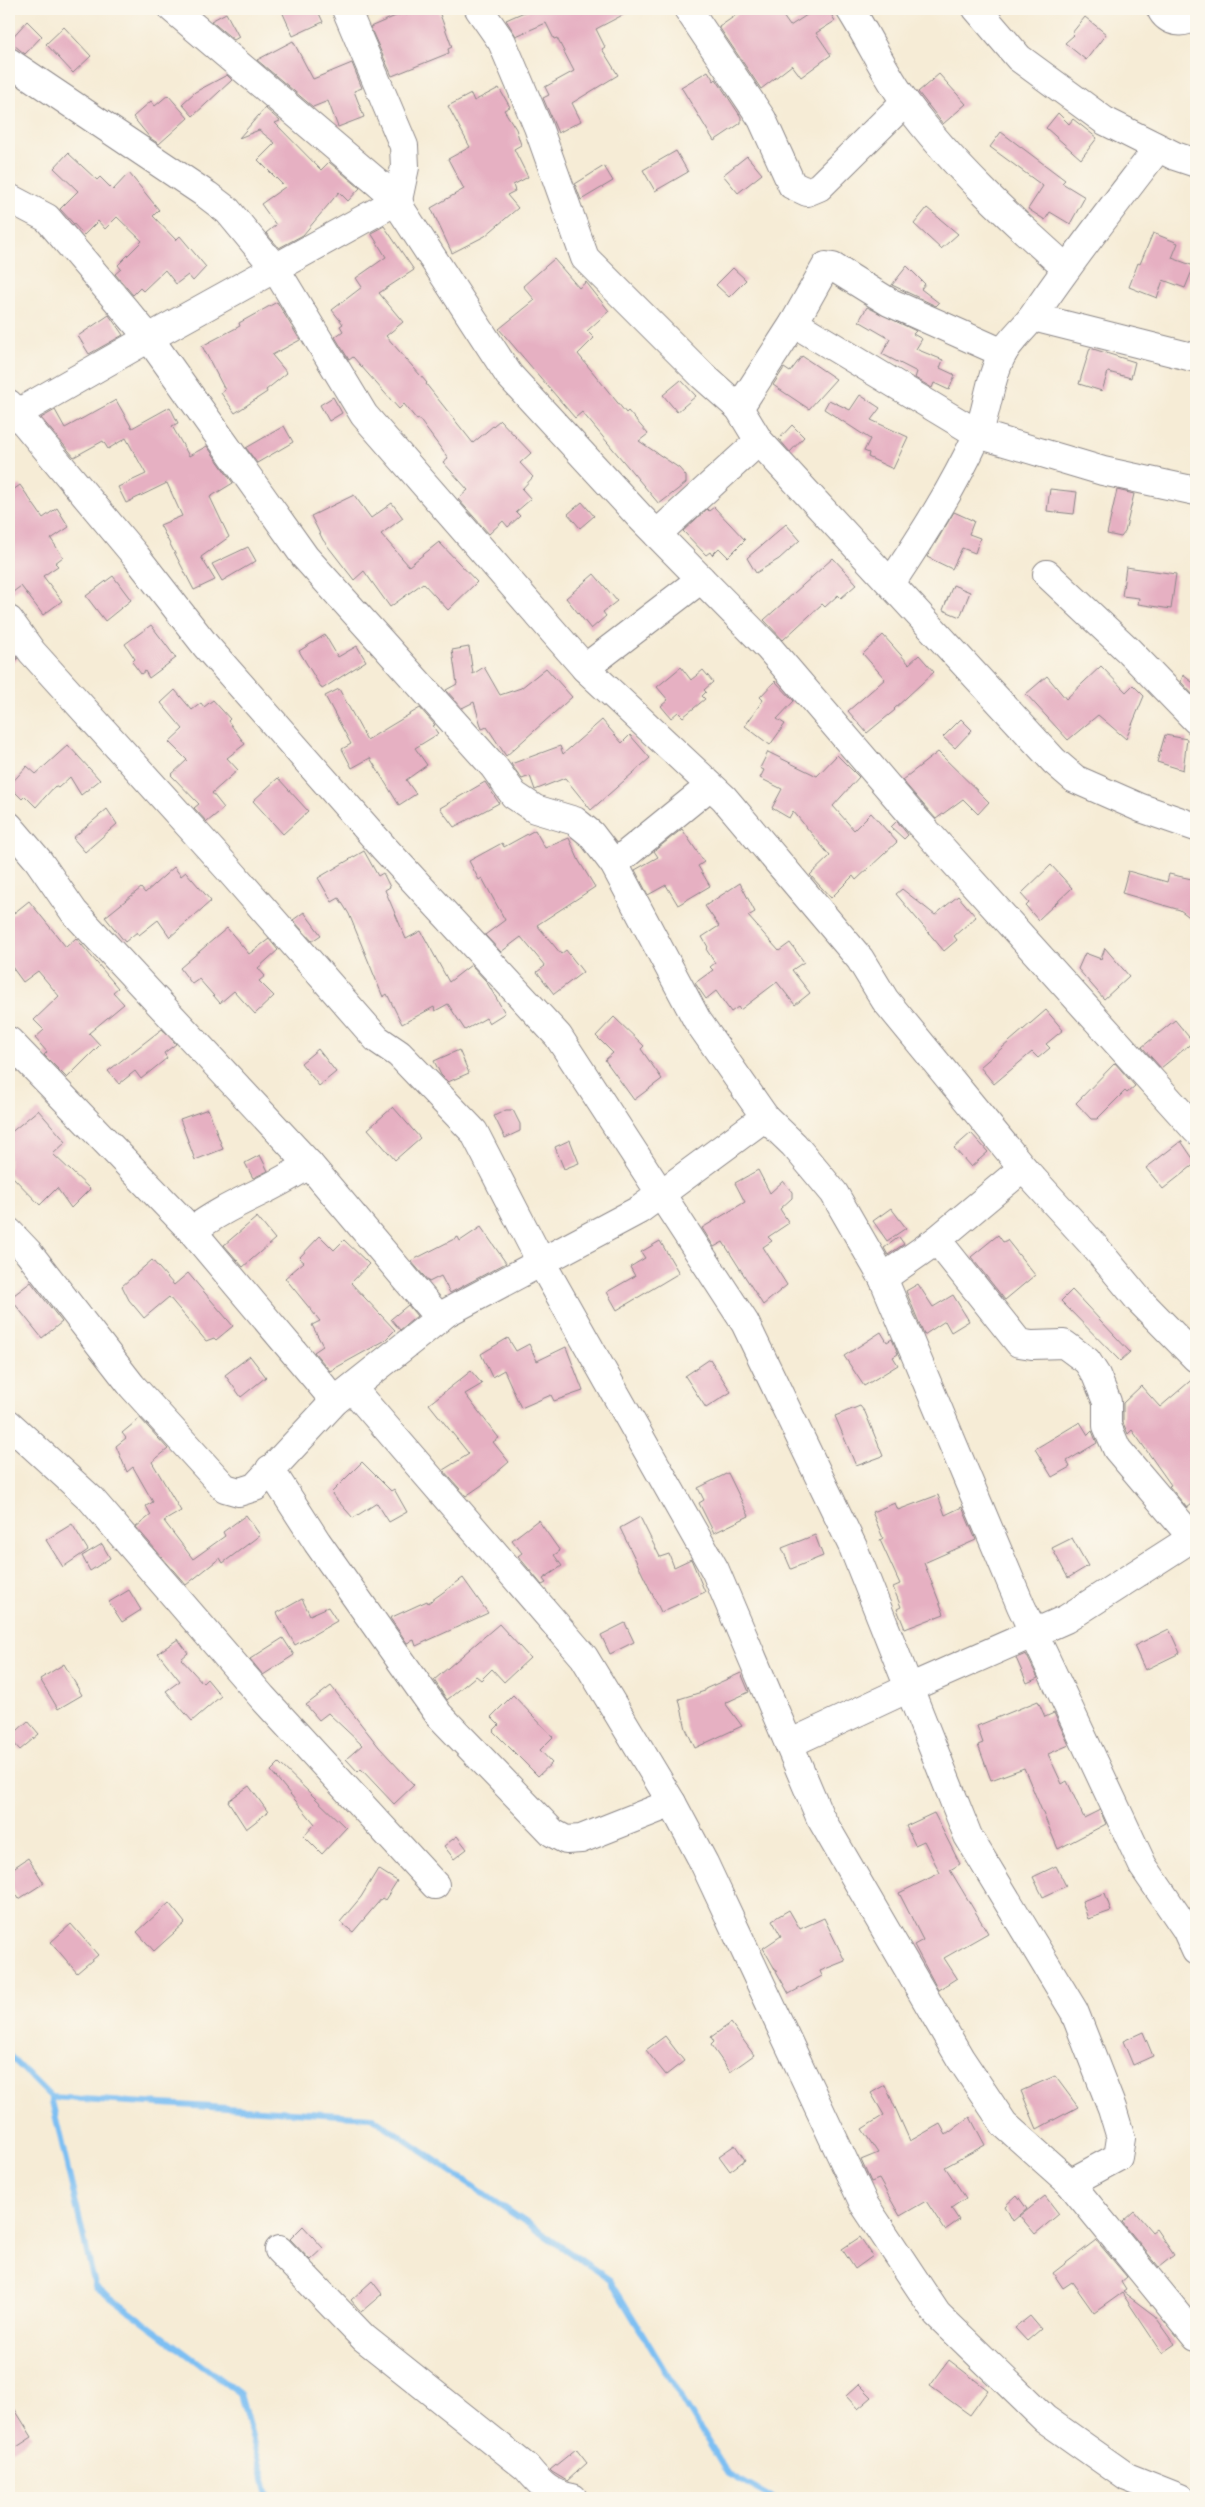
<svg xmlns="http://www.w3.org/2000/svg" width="1205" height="2507" font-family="Pangolin,sans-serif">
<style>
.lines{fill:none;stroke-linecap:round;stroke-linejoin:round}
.stream{stroke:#7dbff3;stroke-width:6}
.building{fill:#e6b0c2}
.minor-casing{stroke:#8c8788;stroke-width:30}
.minor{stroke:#fff;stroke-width:28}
</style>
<rect width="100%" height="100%" fill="#fbf7ec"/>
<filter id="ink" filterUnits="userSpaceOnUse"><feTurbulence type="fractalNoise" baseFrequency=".02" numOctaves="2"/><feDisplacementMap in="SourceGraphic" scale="10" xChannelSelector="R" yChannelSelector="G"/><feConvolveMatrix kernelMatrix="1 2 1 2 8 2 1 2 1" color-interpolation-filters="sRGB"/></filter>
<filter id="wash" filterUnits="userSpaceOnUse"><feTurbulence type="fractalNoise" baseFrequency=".0096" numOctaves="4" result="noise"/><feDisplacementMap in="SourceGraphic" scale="20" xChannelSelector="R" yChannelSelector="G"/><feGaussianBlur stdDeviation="1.12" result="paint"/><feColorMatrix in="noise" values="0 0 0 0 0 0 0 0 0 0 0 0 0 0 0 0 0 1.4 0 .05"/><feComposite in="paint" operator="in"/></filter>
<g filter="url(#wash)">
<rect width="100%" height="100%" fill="#f6ecd6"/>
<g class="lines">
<g class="stream">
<path d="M9,2055L51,2097L372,2117L610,2280L727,2473L772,2498"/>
<path d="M51,2097L95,2286L240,2394L269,2498"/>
</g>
</g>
<g id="blocks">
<g class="building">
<path d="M281,9H317L323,22L293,36Z"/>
<path d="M421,9H438L452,47L448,49L449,53L392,76L370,27L405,12L406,15Z"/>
<path d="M531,9H634L596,29L605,47L602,49L618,75L572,103L581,121L558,133L543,98L549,95L545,87L574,71L557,38L554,39L546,23L516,36L506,20Z"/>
<path d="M745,9H778L790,26L816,9H828L835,21L816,33L831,55L801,77L792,65L761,89L719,27Z"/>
<path d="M226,13L239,37L234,40L211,21Z"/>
<path d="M1085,17L1106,34L1086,60L1065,43L1074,35L1072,33Z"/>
<path d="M27,21L42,36L25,54L9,41Z"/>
<path d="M64,27L91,56L73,73L46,44Z"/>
<path d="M293,41L313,79L352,63L362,88L354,91L364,117L338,127L328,101L313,107L257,60Z"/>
<path d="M708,71L714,81L716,79L741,117V123L714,141L681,87Z"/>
<path d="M939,74L966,104L943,124L918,92Z"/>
<path d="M227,75L232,80L193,116L182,104L195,92Z"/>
<path d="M499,88L510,107L504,110L516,129L521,145L514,149L528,177L513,185L515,191L507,195L518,208L485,236L452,253L431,208L464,189L448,159L470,147L448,106L471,94L474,101Z"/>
<path d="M168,95L188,118L159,144L150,138L133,117L151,101L155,106Z"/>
<path d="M265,108L280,121L275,123L321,170L329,162L360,188L348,201L339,192L303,235L279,248L266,233L276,225L261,204L285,187L258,160L275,143L259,130L239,138Z"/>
<path d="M1058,113L1069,124L1073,119L1097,138L1081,159L1046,128Z"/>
<path d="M1001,132L1065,180L1062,183L1085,197L1070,224L1050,212L1045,220L1028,209L1043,186L990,147Z"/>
<path d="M676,151L688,172L655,191L643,170Z"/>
<path d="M68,153L97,180L100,177L113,190L129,173L159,210L153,216L176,240L180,236L206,267L193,281L188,275L176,284L165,270L143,291L140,288L133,295L115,274L121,269L118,265L142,241L117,217L105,229L98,221L84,235L60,209L78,191L54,168Z"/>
<path d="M747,156L762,174L738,193L723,175Z"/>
<path d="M604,166L613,181L581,200L575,184Z"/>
<path d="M927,208L958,234L941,249L914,224Z"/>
<path d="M384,226L414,270L379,293L403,322L386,336L427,383L426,384L473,443L500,420L531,453L520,463L533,477L522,489L531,499L516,512L520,516L508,527L503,521L489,534L458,499L468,490L443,462L448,458L419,419L417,420L404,404L399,409L353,357L349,360L335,337L343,331L340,326L343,324L332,310L362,287L356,278L386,257L371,233Z"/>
<path d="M1153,233L1178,243L1172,258L1194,266L1185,288L1163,280L1157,298L1129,287L1138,263L1140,264Z"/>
<path d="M554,259L579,288L586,282L609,311L587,331L594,338L578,354L626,413L628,411L648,434L639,441L679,468L686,476V483L659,504L582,412L575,418L499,329L535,300L523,286Z"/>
<path d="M907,266L925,284L921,289L939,303L936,306L892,285Z"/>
<path d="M733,268L746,280L729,297L716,285Z"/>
<path d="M277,302L300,340L272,355L287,373L266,390L267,392L235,413L221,393L225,390L202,346L240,326L239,323Z"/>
<path d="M867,307L916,331L913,334L922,339L916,349L943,360L940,368L955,375L949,390L934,383L932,388L915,378L917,372L882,354L890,339L859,321Z"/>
<path d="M109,315L123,335L89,354L78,336Z"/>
<path d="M1090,348L1135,362L1131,378L1108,372L1102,391L1079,384Z"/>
<path d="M802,356L836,379L809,409L773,385L784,368L790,372Z"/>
<path d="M681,380L696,396L677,412L663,395Z"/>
<path d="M860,395L880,408L871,420L908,437L893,469L868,457L869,453L864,451L870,439L824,409L829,400L850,410Z"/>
<path d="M333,397L342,413L329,421L320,405Z"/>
<path d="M116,400L132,428L170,407L178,423L172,426L189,456L207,446L233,483L210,497L229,537L201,557L215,580L194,590L160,525L182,516L167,483L126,503L118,487L146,474L126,438L108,449L103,441L74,457L41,418L55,410L65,428Z"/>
<path d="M792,425L804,437L790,452L779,439Z"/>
<path d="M284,426L293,442L257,463L246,448Z"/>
<path d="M20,485L43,518L57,508L69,527L51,539L63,557L55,563L58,566L43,576L62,601L43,615L21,586L9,595V493Z"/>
<path d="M1050,489L1077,492L1074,514L1047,511Z"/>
<path d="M1117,490L1134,494L1125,532L1121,537L1107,534Z"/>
<path d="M354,495L371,518L392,503L403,518L381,534L409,566L439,542L477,582L448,610L423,583L390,607L364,571L354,580L323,540L311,516Z"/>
<path d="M582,502L594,516L580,528L568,514Z"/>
<path d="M714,507L745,540L728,557L719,548L712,555L710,552L706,555L683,531L707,509L709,511Z"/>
<path d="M954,512L974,521L969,534L980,538L975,553L962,548L952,569L927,557Z"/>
<path d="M786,524L800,540L779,559L756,573L747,558Z"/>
<path d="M248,547L256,561L222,581L212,564Z"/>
<path d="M833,558L857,584L841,598L838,595L825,607L822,604L783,640L764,620Z"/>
<path d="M1126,567L1176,574L1171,609L1138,604L1139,598L1122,596Z"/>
<path d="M594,574L617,601L603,612L606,616L591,629L566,598Z"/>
<path d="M113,576L131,600L105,621L86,596Z"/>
<path d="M953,585L970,592L960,617L943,610Z"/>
<path d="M151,625L176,658L149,678L145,671L141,674L132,662L135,659L125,644Z"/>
<path d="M325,635L338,657L357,646L366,661L322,689L299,651Z"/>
<path d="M883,635L909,664L919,655L934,672L894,709L895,710L867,733L848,711L885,679L863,654Z"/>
<path d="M9,647L18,659L9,665Z"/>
<path d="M469,647L473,674L484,667L500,695L521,688L546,668L572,697L506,756L487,727L482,729L474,702L462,708L446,690L457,684L452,650Z"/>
<path d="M1101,666L1126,692L1133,685L1144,696L1126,739L1098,715L1068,740L1026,694L1047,676L1066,699Z"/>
<path d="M681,667L691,680L703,670L713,682L704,690L706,692L702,696L705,699L683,717L678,712L671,718L661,706L668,700L657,687Z"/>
<path d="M1183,675L1196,685V698L1181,682Z"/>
<path d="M775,681L794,701L777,719L785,724L770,745L745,726L763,700L760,697Z"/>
<path d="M339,689L367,740L420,708L435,725L433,726L438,734L415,748L427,765L406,780L416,794L399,805L370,758L352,768L342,749L351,744L325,696Z"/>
<path d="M175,690L192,710L201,703L204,707L213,700L230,719L228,721L245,744L227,758L238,770L212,793L224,808L207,822L194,808L199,804L171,775L187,760L169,742L183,729L161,703Z"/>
<path d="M961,719L972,730L955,748L943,737Z"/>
<path d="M602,720L622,743L630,735L650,758L591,810L565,778L535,790L530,776L522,779L511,764L560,746L563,754Z"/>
<path d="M1165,735L1187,739L1183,770L1157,762Z"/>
<path d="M68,745L100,780L81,795L70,777L58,788L55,786L36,807L25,796L22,799L9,786L27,766L36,774Z"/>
<path d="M768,752L817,776L837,755L859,777L833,806L854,830L871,813L897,842L856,880L853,876L831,898L810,875L830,856L793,811L789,818L772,808L782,789L760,778L764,770L760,768Z"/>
<path d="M938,752L989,802L978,814L963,799L936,819L902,780Z"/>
<path d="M278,778L308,811L283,834L253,801Z"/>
<path d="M485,782L499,803L454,827L440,808Z"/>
<path d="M107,809L117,824L85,852L73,838Z"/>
<path d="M897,821L908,835L904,839L891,827Z"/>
<path d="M682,829L704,862L698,866L710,886L678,905L666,885L648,895L635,870L658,857L654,851Z"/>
<path d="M535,830L545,848L569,838L579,861L595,887L537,925L561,954L566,950L583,972L554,994L537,972L545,966L521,937L501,952L485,935L505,920L482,878L479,880L469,861L502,843L504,847Z"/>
<path d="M364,851L378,876L383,873L390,887L385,890L406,939L421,931L449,982L471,965L486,981L505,1013L489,1023L486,1018L465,1030L448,1004L435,1011L434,1007L402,1024L387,994L383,997L349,914L339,898L332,902L318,878Z"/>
<path d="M1051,865L1072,888L1038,920L1026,906L1029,903L1021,894Z"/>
<path d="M174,867L181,876L186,872L211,901L170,937L158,920L139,935L137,932L125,942L105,917L141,888L145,893Z"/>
<path d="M1128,871L1167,882L1169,874L1196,880V922L1180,910L1122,893Z"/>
<path d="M740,883L755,912L748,916L779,951L790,943L804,962L792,970L810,993L795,1005L777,982L740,1010L738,1007L731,1012L716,991L706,999L695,983L713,970L710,967L715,963L706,949L708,947L702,937L719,926L705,906Z"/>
<path d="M902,889L935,915L958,896L976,917L954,936L957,940L944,951L896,894Z"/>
<path d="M29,901L66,947L76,938L118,988L113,992L124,1004L89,1033L100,1045L67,1078L44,1055L47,1052L35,1038L44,1030L34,1020L59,996L38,971L23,982L9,963V917Z"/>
<path d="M304,912L321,935L312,941L293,920Z"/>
<path d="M227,928L249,954L269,939L278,950L258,968L265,976L259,981L274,996L255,1014L234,991L220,1003L199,979L192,984L180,968Z"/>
<path d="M1105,948L1129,976L1104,999L1078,969L1085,953L1101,959Z"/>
<path d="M1046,1010L1063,1030L1046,1044L1050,1048L1038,1058L1032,1052L994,1084L980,1067Z"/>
<path d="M614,1017L644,1046L641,1049L662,1079L634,1100L605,1060L613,1053L596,1036Z"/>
<path d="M1175,1020L1193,1042L1161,1068L1142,1047Z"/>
<path d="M162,1029L176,1044L164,1053L167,1058L141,1079L135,1071L119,1084L108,1071Z"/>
<path d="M318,1049L336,1072L319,1086L301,1063Z"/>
<path d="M459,1050L469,1073L448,1082L441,1075L434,1061Z"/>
<path d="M1115,1063L1135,1086L1127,1093L1125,1091L1097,1119H1091L1076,1103Z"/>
<path d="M393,1107L420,1138L395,1160L368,1129Z"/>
<path d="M208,1109L223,1149L195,1160L180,1119Z"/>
<path d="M38,1110L66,1142L53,1154L90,1189L71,1208L57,1188L40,1205L9,1173V1134Z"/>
<path d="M506,1110H513L520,1124V1131L505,1138L494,1116Z"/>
<path d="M971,1133L988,1152L971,1167L954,1148Z"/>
<path d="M570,1140L579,1163L564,1169L555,1147Z"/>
<path d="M1181,1141L1196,1163L1163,1189L1146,1168Z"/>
<path d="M260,1155L268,1171L253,1178L245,1163Z"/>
<path d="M758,1170L770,1193L783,1181L792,1192V1198L780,1209L789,1223L768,1237L772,1241L763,1247L787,1285L763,1305L723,1242L714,1247L702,1228L745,1202L735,1183Z"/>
<path d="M891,1208L906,1228L887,1241L873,1221Z"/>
<path d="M257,1217L275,1239L243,1267L224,1245Z"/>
<path d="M481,1227L506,1263L450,1293L441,1276L429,1282L411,1261L458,1237L460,1241Z"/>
<path d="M998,1235L1003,1242L1007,1240L1035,1275L1005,1300L971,1257Z"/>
<path d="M320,1236L334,1250L344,1240L369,1264L351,1283L395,1330L384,1341L330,1371L314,1352L323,1346L312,1325L320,1321L285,1278L304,1262L299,1258Z"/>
<path d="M899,1237L904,1244L888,1255L884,1248Z"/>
<path d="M660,1241L679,1273L617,1310L607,1292L635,1276L630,1267L645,1258L641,1252Z"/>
<path d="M152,1260L174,1285L188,1273L233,1326L216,1340L214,1338L206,1341L169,1297L144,1318L129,1300L122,1286Z"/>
<path d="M31,1282L62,1322L42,1338L10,1298Z"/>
<path d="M918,1284L933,1307L953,1295L969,1321L951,1332L945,1321L924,1335L906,1291Z"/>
<path d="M1072,1290L1130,1352L1120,1361L1061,1301Z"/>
<path d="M408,1305L417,1316L400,1330L391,1319Z"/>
<path d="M881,1332L887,1342L892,1339L898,1354L893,1357L898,1365L864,1386L844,1356Z"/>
<path d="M508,1338L516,1351L529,1344L537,1361L566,1347L583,1391L554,1401L551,1395L521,1408L504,1370L492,1377L481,1354Z"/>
<path d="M250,1356L266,1377L241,1397L225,1375Z"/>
<path d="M710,1359L731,1392L706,1408L685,1376Z"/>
<path d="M471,1371L482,1384L465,1394L499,1438L493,1442L509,1462L482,1485L466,1496L443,1470L469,1454L429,1404Z"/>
<path d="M1196,1376V1501L1187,1508L1169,1486L1171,1485L1132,1430L1128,1434L1123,1423V1403L1141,1386L1160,1407Z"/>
<path d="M860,1406L865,1412L883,1456L856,1466L835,1416Z"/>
<path d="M140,1418L168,1449L152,1462L181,1511L164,1521L193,1559L225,1536L223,1532L246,1515L260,1535L223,1563L220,1558L186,1585L136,1527L151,1515L146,1506L153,1502L133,1467L127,1472L116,1446L126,1438L122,1433Z"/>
<path d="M1080,1422L1088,1435L1092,1431L1097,1443L1067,1461L1070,1467L1052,1477L1035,1449Z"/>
<path d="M362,1462L391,1491L394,1489L407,1512L389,1522L377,1503L353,1518L331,1493Z"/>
<path d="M728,1473L749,1516L714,1533L699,1503L704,1500L698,1488Z"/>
<path d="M938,1495L945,1515L962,1507L976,1540L924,1563L944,1614L905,1629L897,1609L901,1607L893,1587L900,1584L880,1540L883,1538L872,1512L895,1503L898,1510Z"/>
<path d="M640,1517L660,1557L669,1554L674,1567L691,1559L705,1592L661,1612L620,1528Z"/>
<path d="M538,1520L560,1551L554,1555L562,1566L543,1579L546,1583L542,1585L518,1556L522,1553L512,1540Z"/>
<path d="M72,1524L88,1550L63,1567L46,1540Z"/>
<path d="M815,1535L823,1556L791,1569L782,1548Z"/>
<path d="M1072,1538L1088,1566L1068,1578L1052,1548Z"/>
<path d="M102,1544L110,1558L90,1571L82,1556Z"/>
<path d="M463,1578L488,1613L416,1646L414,1640L407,1643L390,1618L427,1601L428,1603Z"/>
<path d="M129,1590L141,1610L122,1622L109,1602Z"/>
<path d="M302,1599L310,1615L328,1607L337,1621L295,1645L277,1613Z"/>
<path d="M625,1623L634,1642L610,1654L601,1635Z"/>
<path d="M499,1624L530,1658L504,1682L492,1669L481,1680L476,1676L447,1700L434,1680Z"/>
<path d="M1169,1629L1180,1653L1145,1670L1134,1646Z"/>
<path d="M283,1638L294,1655L263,1675L250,1659Z"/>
<path d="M178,1639L188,1653L181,1659L203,1683L207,1679L221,1696L192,1721L166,1691L180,1681L158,1653Z"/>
<path d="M1026,1654L1038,1678L1027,1683L1016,1658Z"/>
<path d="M64,1664L82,1695L58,1709L40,1679Z"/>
<path d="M741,1673L749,1692L725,1703L742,1726L695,1748L686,1729L679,1699L705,1691V1689Z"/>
<path d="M331,1686L379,1747L414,1785L394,1804L361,1769L358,1772L346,1759L362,1745L328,1713L319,1720L306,1705Z"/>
<path d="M513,1695L553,1737L540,1750L552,1763L538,1776L493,1731L499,1725L491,1717Z"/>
<path d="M1038,1701L1045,1717L1054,1713L1069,1745L1048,1754L1062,1784L1067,1781L1084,1818L1100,1810L1106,1824L1058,1849L1024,1768L991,1780L978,1745L983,1743L977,1726Z"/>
<path d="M28,1721L39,1734L20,1750L9,1738Z"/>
<path d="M279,1763L346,1828L322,1854L304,1836L315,1824L271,1771Z"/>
<path d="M249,1786L268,1812L246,1829L228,1801Z"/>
<path d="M934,1813L960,1864L950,1870L988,1933L944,1958L957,1978L938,1990L914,1945L923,1940L899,1893L940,1873L924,1841L915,1845L906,1826Z"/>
<path d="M457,1836L467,1849L454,1859L444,1846Z"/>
<path d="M28,1858L44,1883L19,1899L9,1883V1871Z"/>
<path d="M1056,1866L1066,1886L1043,1897L1033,1877Z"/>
<path d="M378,1869L397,1881L385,1900L382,1898L353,1932L340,1922L361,1897Z"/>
<path d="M1105,1893L1111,1911L1088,1919L1082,1901Z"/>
<path d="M169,1903L185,1923L154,1951L137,1932Z"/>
<path d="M789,1910L800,1929L824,1918L845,1961L820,1971L822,1976L789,1994L763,1948L781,1936L772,1920Z"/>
<path d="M71,1924L98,1955L77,1973L51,1942Z"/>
<path d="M731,2023L754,2055L730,2072L711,2045L714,2042L711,2037Z"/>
<path d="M1143,2032L1153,2056L1133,2065L1123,2041Z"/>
<path d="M665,2036L684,2061L666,2075L646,2050Z"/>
<path d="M1055,2076L1078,2107L1037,2129L1021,2091Z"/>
<path d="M885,2085L910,2141L940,2124L946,2135L970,2117L985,2145L945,2167L966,2198L951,2208L959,2220L945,2230L926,2201L900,2216L879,2179L871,2182L861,2160L878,2153L862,2129L884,2115L871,2093Z"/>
<path d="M735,2145L745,2160L730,2171L719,2156Z"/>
<path d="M1017,2195L1027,2209L1013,2221L1005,2206Z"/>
<path d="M1045,2196L1059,2214L1035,2234L1020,2216Z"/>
<path d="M1134,2211L1152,2232L1156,2229L1174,2255L1159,2267L1122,2222Z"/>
<path d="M303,2226L323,2248L310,2260L290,2239Z"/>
<path d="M860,2237L873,2256L855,2269L842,2249Z"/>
<path d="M1096,2240L1127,2277L1121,2282L1126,2290L1123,2292L1155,2316L1175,2344L1162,2353L1122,2293L1094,2313L1072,2282L1063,2288L1053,2273Z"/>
<path d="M372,2281L382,2294L361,2312L351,2300Z"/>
<path d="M1030,2316L1041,2329L1027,2341L1015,2328Z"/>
<path d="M949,2360L988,2390L970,2415L930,2386Z"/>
<path d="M859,2384L872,2397L858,2409L846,2396Z"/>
<path d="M9,2400L32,2437L9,2452Z"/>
<path d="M576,2449L587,2463L567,2481L552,2472L550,2470Z"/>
</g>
</g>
</g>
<g filter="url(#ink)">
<use href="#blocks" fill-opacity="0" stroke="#8c8788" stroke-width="1"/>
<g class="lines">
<g class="minor-casing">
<g id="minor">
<path d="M173,9L398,200L402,211L509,375L640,517L769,648L918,822L1196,1130"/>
<path d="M479,9L502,42L538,127L585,258L703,376L739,408L759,441L1054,761L1075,779L1141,808L1196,827"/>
<path d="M688,9L762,119L792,185L807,192L819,187L905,102"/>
<path d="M850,9C870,40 885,75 907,104C952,165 1010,218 1066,268"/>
<path d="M977,9L1019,58L1105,121L1175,156L1196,163"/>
<path d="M1161,9C1167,23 1186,26 1196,14"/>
<path d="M9,62L207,195L228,211L275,268L364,415L585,668L724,798L860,959L885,1000L1023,1168L1095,1247L1139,1300L1196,1358"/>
<path d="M9,198L47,218L149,338L305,557L494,767L514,795L535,809L575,821L591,834L614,864L697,1020L765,1117L794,1145L834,1193L883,1278L1021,1606L1143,1866L1186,1929L1196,1951"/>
<path d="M1033,317L1196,358"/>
<path d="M794,323L978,434L1103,471L1196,491"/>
<path d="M9,404L135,555L206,646L384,848L558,1036L745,1323L853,1547L968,1836L1074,2011L1112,2108L1121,2138L1118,2157L1070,2183"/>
<path d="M739,408L794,323L826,266L833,267L889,302L1003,353"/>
<path d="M9,418L149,338L398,200L405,167L404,146L346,9"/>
<path d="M657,534L759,441"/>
<path d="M1047,574L1129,651L1196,720"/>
<path d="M891,583C923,535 953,488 977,436C988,410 989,378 1003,353C1011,339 1025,328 1034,315C1073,257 1116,203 1158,148"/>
<path d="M9,620L32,652L231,872L377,1039L399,1054L474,1132L541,1262L715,1570L820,1817L960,2058L1004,2124L1070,2183L1196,2337"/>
<path d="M585,668L701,579"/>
<path d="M9,826L38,860L74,912L309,1164L439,1318"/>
<path d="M614,864L710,786"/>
<path d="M9,1041L192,1231L335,1401"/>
<path d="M192,1231C230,1202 271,1191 309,1164"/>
<path d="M9,1232L28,1252L132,1386L225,1488L239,1492L255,1487L335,1401L446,1313L639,1210L765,1117"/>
<path d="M937,1240L1019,1343L1032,1345L1064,1344L1087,1361L1096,1375L1107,1402V1426L1117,1449L1196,1542"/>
<path d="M883,1278L937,1240L1023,1168"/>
<path d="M352,1388L584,1657L672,1803L704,1863L864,2204L937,2314L1045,2419L1127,2477L1180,2498"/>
<path d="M9,1424L91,1499L262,1697L435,1885"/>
<path d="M270,1469L317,1542L439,1715L553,1833L566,1840L581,1839L672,1803"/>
<path d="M789,1744L909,1688L1066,1619L1192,1538"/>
<path d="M279,2250L364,2338L527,2468C541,2485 551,2495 573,2498"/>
</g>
</g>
<use href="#minor" class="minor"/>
</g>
</g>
<rect width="1205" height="2507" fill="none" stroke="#fbf7ec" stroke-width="30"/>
</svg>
